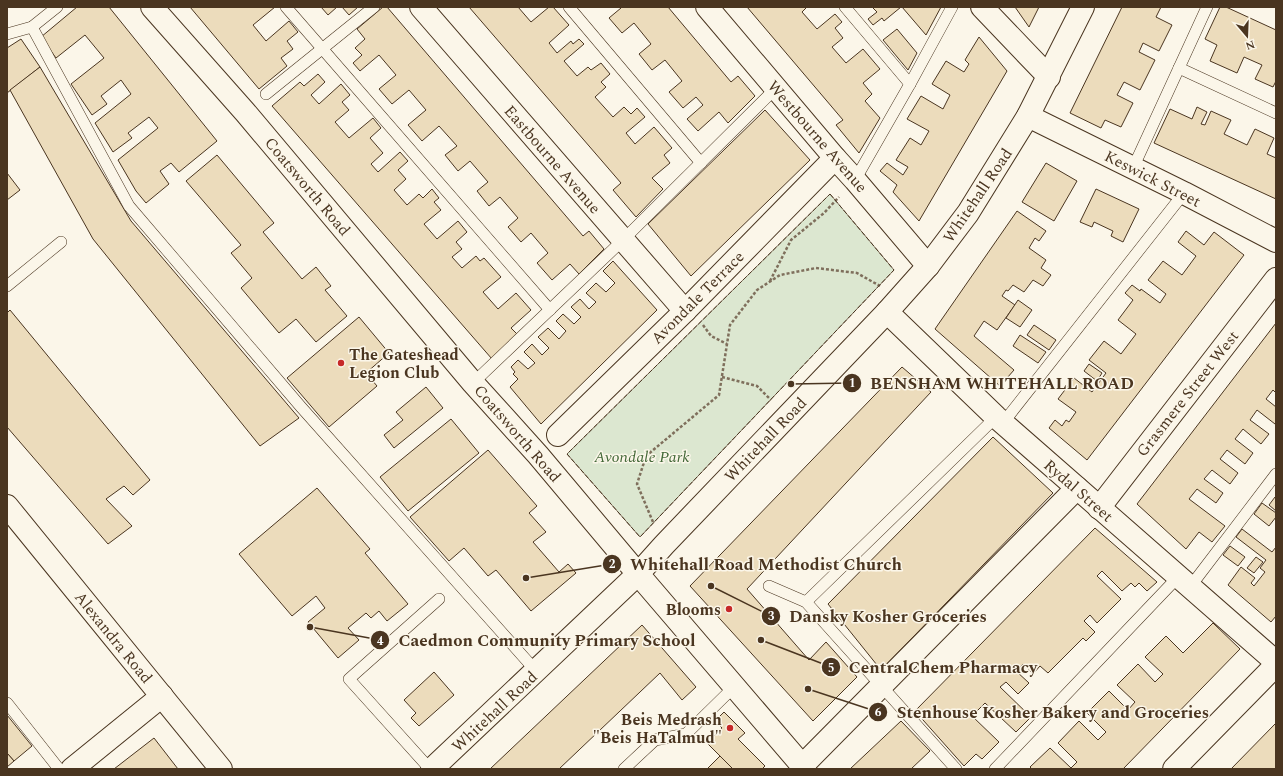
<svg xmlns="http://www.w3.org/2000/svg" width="1283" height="776" font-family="Spectral,serif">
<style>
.green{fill:#dce7d0;stroke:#887966}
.building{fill:#ecdcbc;stroke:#4a3520}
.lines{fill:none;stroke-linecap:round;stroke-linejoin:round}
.lane-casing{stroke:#4a3520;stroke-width:12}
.street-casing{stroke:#4a3520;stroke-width:24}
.secondary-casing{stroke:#4a3520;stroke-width:24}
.path{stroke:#7f6f5c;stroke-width:2.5;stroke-dasharray:3 2;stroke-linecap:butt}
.lane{stroke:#fbf6e9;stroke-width:11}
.street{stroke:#fbf6e9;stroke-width:22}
.secondary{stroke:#fbf6e9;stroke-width:22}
.fence{stroke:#4a3520;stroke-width:1;stroke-dasharray:5 2;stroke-linecap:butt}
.poi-dot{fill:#c62828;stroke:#fbf6e9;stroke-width:1.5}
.labels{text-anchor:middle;stroke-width:3;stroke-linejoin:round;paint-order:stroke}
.street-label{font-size:16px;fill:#4a3520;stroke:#fbf6e9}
.poi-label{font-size:16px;font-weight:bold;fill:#4a3520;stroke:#fbf6e9;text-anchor:end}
.park-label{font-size:16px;font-style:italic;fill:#436837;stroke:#fbf6e9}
.leader{fill:none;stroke:#4a3520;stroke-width:1.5}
.callout-dot{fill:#4a3520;stroke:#fbf6e9;stroke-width:1.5}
.mark-label{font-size:12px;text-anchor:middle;font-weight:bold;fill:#fff}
.callout-label{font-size:17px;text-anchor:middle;font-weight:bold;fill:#4a3520;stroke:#fbf6e9;stroke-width:3;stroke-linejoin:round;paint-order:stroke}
</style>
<rect width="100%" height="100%" fill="#fbf6e9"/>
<path class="green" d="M830,194L894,270L640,537L567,454Z"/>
<g class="building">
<path d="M77,7H109L217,141L179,172L171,163L160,171L169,184L146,203L136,191L118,160L158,128L149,117L128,133L132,138L113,152L95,123L131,94L121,80L101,96L107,104L92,115L71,84L104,58L85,35L56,58L41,37Z"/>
<path d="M190,7H275L253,25L266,41L289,21L298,32L287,41L293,49L281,58L287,66L259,89Z"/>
<path d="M321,7H337L328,15Z"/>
<path d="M342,7H358L349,15Z"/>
<path d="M383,7H387L583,236L589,231L604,249L579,274L570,264L552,280L537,263L548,253L531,233L521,242L508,227L518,218L500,197L489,206L477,191L488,182L470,161L458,171L445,155L457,146L439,126L422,141L408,125L426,110L409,90L392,104L379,89L396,75L379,55L360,71L353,63L362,55L355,48L365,39L357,29Z"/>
<path d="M469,7H518L531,22L549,7H553L569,25L549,43L557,53L571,41L573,44L579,39L584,44L564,61L577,76L588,67L591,70L601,63L610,74L601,82L606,87L595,97L613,117L624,107L631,114L637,108L645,117L626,133L635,144L654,127L672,148L664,155L670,163L652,178L663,189L636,217L613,190L621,183Z"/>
<path d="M620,7H668L731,82L738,76L755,96L728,123L719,112L698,131L687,119L703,105L696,97L683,108L669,92L682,81L665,60L652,70L639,54L651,44L634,23L622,33L609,18L621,8Z"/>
<path d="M747,7H807L802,12L817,29L835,14L842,22L835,28L843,38L832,47L846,63L863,49L880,69L863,83L872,94L865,101L880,118L859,153L836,125L843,120Z"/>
<path d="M872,7H901L884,21L882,18L873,25L868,19L877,12Z"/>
<path d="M902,7H941L926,35Z"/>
<path d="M1015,7H1039L1029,27Z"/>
<path d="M1122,7H1161L1156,17L1172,25L1159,51L1143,43L1139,52L1155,60L1140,90L1124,82L1117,95L1133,103L1121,127L1105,120L1101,128L1070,113Z"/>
<path d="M1220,7H1226L1276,30V81L1273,87L1255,79L1262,65L1244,57L1237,73L1210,61L1217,45L1205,39Z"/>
<path d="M897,29L917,53L908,70L883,40Z"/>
<path d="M979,37L1007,71L919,221L893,192L897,185L880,171L887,163L903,175L908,167L896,160L910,138L921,145L929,131L907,119L921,96L943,109L950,95L932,84L946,61L964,72L969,64L965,60Z"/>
<path d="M21,39L40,67L7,93V48Z"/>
<path d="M40,67L131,221L299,418L260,446L93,239L10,90Z"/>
<path d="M318,74L325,82L311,95L319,104L341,84L350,95L342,102L349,110L335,122L349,138L373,118L381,128L370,138L383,153L371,164L378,172L400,152L408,161L398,170L406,179L394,190L407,205L419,194L423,198L432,189L439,198L434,202L441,210L424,224L437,239L458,221L467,232L456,242L462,249L452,257L462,268L476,256L480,261L484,258L501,277L483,292L498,309L516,293L531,310L511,328L519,336L492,359L272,106L300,82L304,86Z"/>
<path d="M1197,107L1207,112L1201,124L1205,125L1211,111L1231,120L1224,134L1247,145L1255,129L1274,138L1267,154L1276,158V199L1154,143L1170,109L1192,119Z"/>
<path d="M765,110L810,160L691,276L648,224Z"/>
<path d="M217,155L274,223L263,232L302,279L316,267L331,286L325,290L347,316L316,342L296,319L279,333L241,288L252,278L231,253L241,245L186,181Z"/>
<path d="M1046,163L1077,181L1054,221L1022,202Z"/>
<path d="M7,173L20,190L7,200Z"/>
<path d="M1096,189L1139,209L1123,242L1111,236L1113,231L1094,222L1092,227L1080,222Z"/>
<path d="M1017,211L1046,231L1039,241L1035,238L1029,248L1046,260L1041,268L1051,275L1043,286L1033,280L1024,292L1013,285L1008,291L1006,290L1002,296L1015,305L997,330L984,321L974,336L1014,370L1000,386L935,329Z"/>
<path d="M1186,231L1204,245L1214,232L1244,255L1087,460L1049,428L1055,420L1062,426L1066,420L1069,422L1076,412L1058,399L1074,378L1092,392L1106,373L1089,360L1104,341L1121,354L1136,334L1118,320L1133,300L1125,293L1132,285L1140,291L1141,289L1160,303L1166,294L1148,280L1163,261L1182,275L1196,256L1178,242Z"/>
<path d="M613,261L657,310L541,424L510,387L518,379L513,374L515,372L511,367L518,360L528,369L535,363L524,352L532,344L542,355L549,348L538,337L548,328L559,339L566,331L556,321L563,314L574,324L581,317L571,307L580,299L589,309L596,302L586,293L596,283L606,292L615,283L603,271Z"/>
<path d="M1018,300L1032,310L1020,327L1006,318Z"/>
<path d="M10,310L150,480L133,495L124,486L106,499L132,526L108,544L7,427V313Z"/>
<path d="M359,317L389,353L366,373L377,386L329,427L287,378Z"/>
<path d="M1276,323V393L1273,390L1266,399L1276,407V423L1275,424L1257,410L1250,420L1269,434L1261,444L1243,429L1235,439L1253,453L1245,464L1227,450L1220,459L1238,473L1230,484L1212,470L1204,479L1223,493L1216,503L1197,489L1189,499L1225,526L1212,542L1199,532L1186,549L1137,504Z"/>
<path d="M1034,325L1056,340L1049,350L1027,335Z"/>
<path d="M1020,335L1046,352L1038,363L1013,346Z"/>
<path d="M1089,364L1102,373L1097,381L1084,371Z"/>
<path d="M902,367L931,392L747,589L809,660L826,642L857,677L813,721L690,586Z"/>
<path d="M426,387L443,408L394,448L384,435L403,420L396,412Z"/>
<path d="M451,419L479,453L408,511L380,477Z"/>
<path d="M993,437L1053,493L881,670L828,604Z"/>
<path d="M488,450L537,506L529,513L546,532L533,542L559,572L568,564L576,573L531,611L496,570L488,576L464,548L449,561L410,517Z"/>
<path d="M317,488L370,549L365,553L408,604L387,621L379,611L371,618L366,613L348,628L359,640L338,658L308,622L325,608L316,596L292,616L239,554Z"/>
<path d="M1275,497H1276V511L1269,505Z"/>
<path d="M1262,503L1276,513V517L1269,526L1254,514Z"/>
<path d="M1095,528L1157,582L1147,591L1139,583L1135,587L1131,583L1122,591L1102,571L1097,576L1121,599L1097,623L1090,615L1084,621L1095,632L1086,641L1083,638L1048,673L1040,666L1033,674L1023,664L1016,671L1029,683L1018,694L1006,682L1000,687L1031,717L1016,732L985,703L972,716L999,742L982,759L976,754L964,766L915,711Z"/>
<path d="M1242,529L1272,552L1276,547V616L1271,622L1228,585L1241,567L1255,578L1251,583L1254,586L1265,572L1260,568L1266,560L1236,537Z"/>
<path d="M1230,546L1245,557L1238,566L1223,555Z"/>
<path d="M1256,557L1263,562L1254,573L1247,568Z"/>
<path d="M1213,623L1240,649L1123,769H1032L1030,767L1050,748L1071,768L1077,762L1058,743L1079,721L1098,740L1106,732L1087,713L1109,691L1128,710L1135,702L1117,685L1138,664L1155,682L1163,674L1145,657L1166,636L1183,653Z"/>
<path d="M642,625L696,687L682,700L660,673L559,769H490Z"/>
<path d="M434,672L454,695L419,726L411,718L416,713L404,700Z"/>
<path d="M724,712L745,733L738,739L765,766L762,769H733L707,743L722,728L715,721Z"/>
<path d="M7,715L32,746L14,761L7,753Z"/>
<path d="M901,721L930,751L911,769H850Z"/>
<path d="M1276,723V769H1231Z"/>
<path d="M154,738L178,769H114Z"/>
<path d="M7,753L14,761L7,767Z"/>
<path d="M720,756L733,769H707Z"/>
</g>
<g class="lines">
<g class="lane-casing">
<g id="lane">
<path d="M286,7L550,310"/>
<path d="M569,7L701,163"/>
<path d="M845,7L910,84"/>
<path d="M32,27L129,206L301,407L536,671"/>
<path d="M7,34L32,27L57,7"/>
<path d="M1179,68L1276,113"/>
<path d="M266,94L374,7"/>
<path d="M1133,168L1207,7"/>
<path d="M855,180L910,84L952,7"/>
<path d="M7,286L61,242"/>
<path d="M473,383L623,240L776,88"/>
<path d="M1003,423L1184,193"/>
<path d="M769,586L806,602L956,769"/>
<path d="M1190,587L1276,474"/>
<path d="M806,602L996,417"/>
<path d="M7,703L59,769"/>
<path d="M430,769L349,679L439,599"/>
<path d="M624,769L655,740L686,734L734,687"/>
<path d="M995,769L1178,577"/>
</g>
</g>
<g class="street-casing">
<g id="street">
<path d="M152,7L245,112L473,383L538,455L638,574"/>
<path d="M421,7L685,311"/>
<path d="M707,7L835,158L855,180L928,266"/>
<path d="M982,7L1049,77"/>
<path d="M1028,116L1184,193L1276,241"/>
<path d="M887,312L996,417L1276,662"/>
<path d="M558,435L685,311L835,158"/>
<path d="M1099,508L1276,279"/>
<path d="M802,766L1077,488"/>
<path d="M72,769L162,696"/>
<path d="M1174,769L1276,665"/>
</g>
</g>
<g class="secondary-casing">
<g id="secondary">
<path d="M7,506L221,769"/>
<path d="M638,574L805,769"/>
<path d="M432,769L638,574L664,545L887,312L928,266L968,213L1028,116L1083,7"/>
</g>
</g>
<g class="path">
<path d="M770,281L791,240L824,213L839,197"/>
<path d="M703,325L711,336L727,344"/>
<path d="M722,377L757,386L771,400"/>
<path d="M653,522L637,484L646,456L719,395L730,325L757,290L780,275L816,268L857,273L880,286"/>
</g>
<use href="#lane" class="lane"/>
<use href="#street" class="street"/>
<use href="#secondary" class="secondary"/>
<path class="fence" d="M830,194L894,270L640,537L567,454Z"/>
</g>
<g class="poi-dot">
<circle cx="341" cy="363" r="4"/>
<circle cx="729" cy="609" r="4"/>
<circle cx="730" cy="728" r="4"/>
</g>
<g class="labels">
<g class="street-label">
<text transform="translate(818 136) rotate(49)" y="6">Westbourne Avenue</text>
<text transform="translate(553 159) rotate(49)" y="6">Eastbourne Avenue</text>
<text transform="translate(1153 178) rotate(27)" y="6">Keswick Street</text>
<text transform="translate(308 186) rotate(50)" y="6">Coatsworth Road</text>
<text transform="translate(977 195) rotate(-56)" y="6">Whitehall Road</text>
<text transform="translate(697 297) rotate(-45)" y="6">Avondale Terrace</text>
<text transform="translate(1187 393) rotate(-52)" y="6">Grasmere Street West</text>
<text transform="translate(518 433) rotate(49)" y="6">Coatsworth Road</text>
<text transform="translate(765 439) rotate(-46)" y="6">Whitehall Road</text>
<text transform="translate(1079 490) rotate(41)" y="6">Rydal Street</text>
<text transform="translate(114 637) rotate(51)" y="6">Alexandra Road</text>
<text transform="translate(494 711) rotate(-43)" y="6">Whitehall Road</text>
</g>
<g class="poi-label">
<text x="349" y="360" text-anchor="start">The Gateshead<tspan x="349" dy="18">Legion Club</tspan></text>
<text x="721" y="615">Blooms</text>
<text x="722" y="725">Beis Medrash<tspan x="722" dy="18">"Beis HaTalmud"</tspan></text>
</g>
<g class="park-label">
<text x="642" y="462">Avondale Park</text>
</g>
</g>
<path class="leader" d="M791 384L852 383M526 578L612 564M711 586L771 616M310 627L380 640M761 640L831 667M808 689L878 712"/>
<g class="callout-dot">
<circle cx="791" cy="384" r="4"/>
<circle cx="526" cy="578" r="4"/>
<circle cx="711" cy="586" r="4"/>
<circle cx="310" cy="627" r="4"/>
<circle cx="761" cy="640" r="4"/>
<circle cx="808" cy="689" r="4"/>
<circle cx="852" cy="383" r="10"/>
<circle cx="612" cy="564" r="10"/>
<circle cx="771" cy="616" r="10"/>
<circle cx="380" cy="640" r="10"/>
<circle cx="831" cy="667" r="10"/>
<circle cx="878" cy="712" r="10"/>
</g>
<g class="mark-label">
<text x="852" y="387">1</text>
<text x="612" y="568">2</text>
<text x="771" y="620">3</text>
<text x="380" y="645">4</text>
<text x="831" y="672">5</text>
<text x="878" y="716">6</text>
</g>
<g class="callout-label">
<text x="1002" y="389">BENSHAM WHITEHALL ROAD</text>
<text x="766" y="570">Whitehall Road Methodist Church</text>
<text x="888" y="622">Dansky Kosher Groceries</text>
<text x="547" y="646">Caedmon Community Primary School</text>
<text x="943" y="673">CentralChem Pharmacy</text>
<text x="1053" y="718">Stenhouse Kosher Bakery and Groceries</text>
</g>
<rect width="1283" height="776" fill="none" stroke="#4a3520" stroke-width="16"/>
<g transform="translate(1247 36) rotate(161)" stroke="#fbf6e9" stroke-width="3" paint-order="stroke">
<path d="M0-3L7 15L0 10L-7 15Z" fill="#4a3520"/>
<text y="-6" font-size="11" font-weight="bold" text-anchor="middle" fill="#4a3520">N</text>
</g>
</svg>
